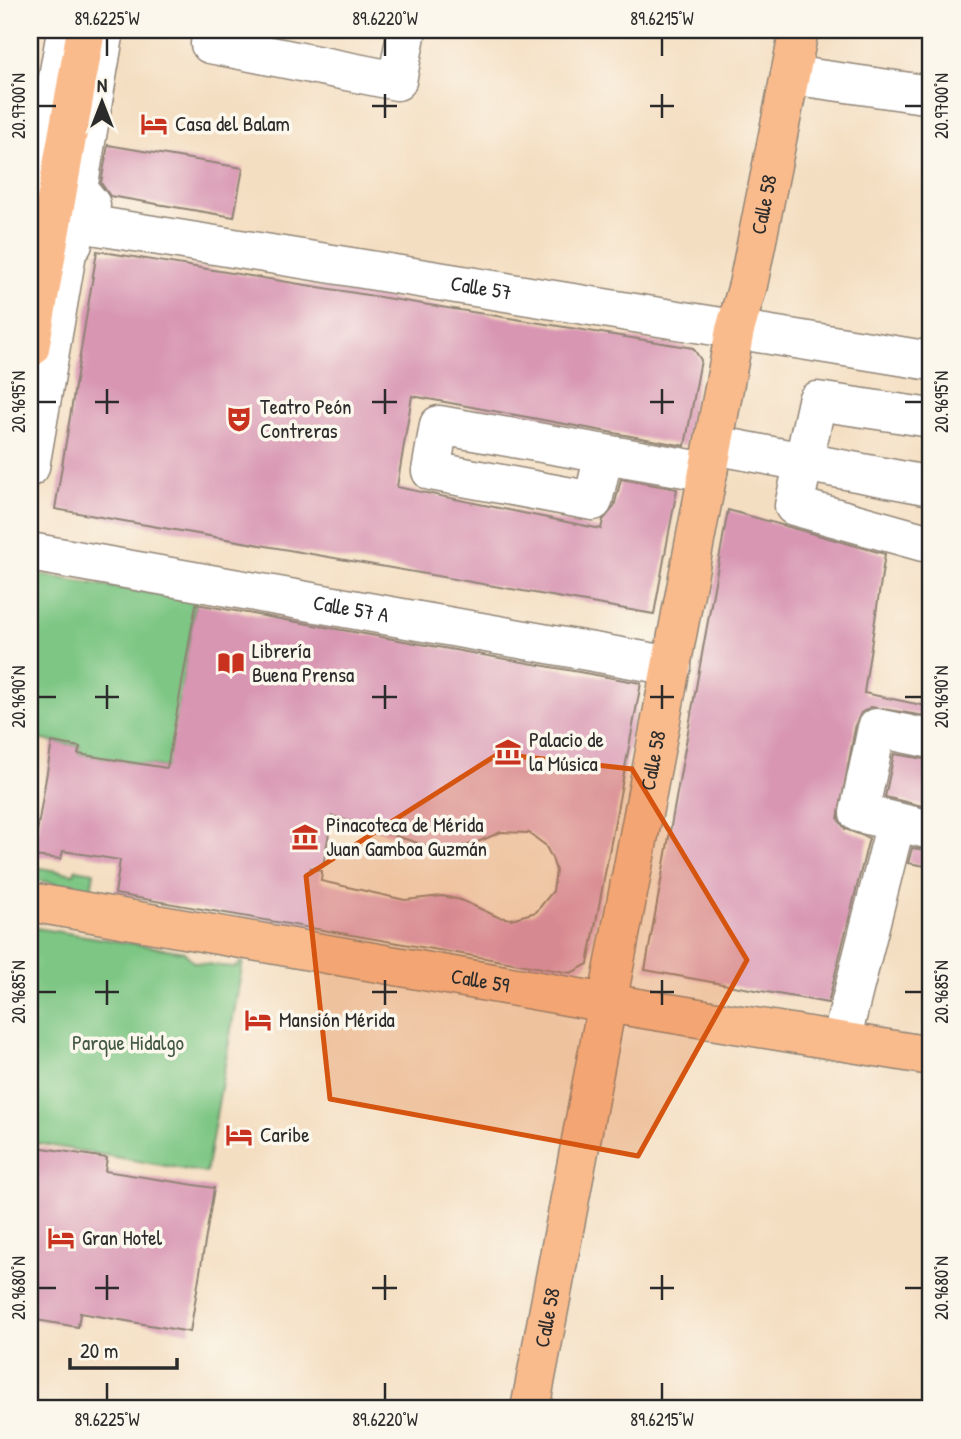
<svg xmlns="http://www.w3.org/2000/svg" width="961" height="1439" font-family="'Patrick Hand',sans-serif">
<style>
.green{fill:#7dc683;stroke:#547857;stroke-width:2}
.building{fill:#d896b2;fill-rule:evenodd}
.lines{fill:none;stroke-linecap:round;stroke-linejoin:round}
.minor-casing{stroke:#908476;stroke-width:41}
.major-casing{stroke:#908476;stroke-width:41}
.minor{stroke:#fff;stroke-width:38}
.major{stroke:#fabb8c;stroke-width:38}
.marked{fill:#d5540f;fill-opacity:0.2;stroke:#d5540f;stroke-width:5;stroke-linejoin:round}
.ticks{fill:none;stroke:#2b2b2b;stroke-width:2.5}
.labels{text-anchor:middle;stroke-width:7;stroke-linejoin:round;paint-order:stroke}
.poi-label{font-size:21px;fill:#2b2b2b;stroke:#fbf7ec;text-anchor:start}
.street-label{font-size:21px;fill:#2b2b2b;stroke:#fbf7ec}
.park-label{font-size:21px;fill:#445a45;stroke:#fbf7ec}
.neatline{fill:none;stroke:#2b2b2b;stroke-width:2.5}
.ticks-label{font-size:18px;text-anchor:middle;fill:#2b2b2b}
</style>
<rect width="100%" height="100%" fill="#fbf7ec"/>
<filter id="ink" filterUnits="userSpaceOnUse"><feTurbulence type="fractalNoise" baseFrequency=".0143" numOctaves="2"/><feDisplacementMap in="SourceGraphic" scale="14" xChannelSelector="R" yChannelSelector="G"/><feConvolveMatrix kernelMatrix="1 2 1 2 8 2 1 2 1" color-interpolation-filters="sRGB"/></filter>
<filter id="wash" filterUnits="userSpaceOnUse"><feTurbulence type="fractalNoise" baseFrequency=".00686" numOctaves="4" result="noise"/><feDisplacementMap in="SourceGraphic" scale="28" xChannelSelector="R" yChannelSelector="G"/><feGaussianBlur stdDeviation="1.57" result="paint"/><feColorMatrix in="noise" values="0 0 0 0 0 0 0 0 0 0 0 0 0 0 0 0 0 1.4 0 .05"/><feComposite in="paint" operator="in"/></filter>
<g filter="url(#wash)">
<rect width="100%" height="100%" fill="#f4dec1"/>
<g class="green">
<path d="M30,573L196,601L168,768L78,754L80,746L30,738Z"/>
<path d="M30,866L74,874L76,869L94,872L91,890L30,879Z"/>
<path d="M30,927L184,952L193,962L235,968L243,961L206,1173L30,1142Z"/>
</g>
<g id="blocks">
<g class="building">
<path d="M108,145L243,168L234,217L110,196L101,183Z"/>
<path d="M97,251L693,348L701,360L685,446L412,396L397,487L601,529L603,520L614,507L621,479L677,489L654,614L55,509Z"/>
<path d="M728,510L885,554L864,693L931,707V717L871,707L861,713L856,723L838,819L845,829L869,838L828,1003L645,970Z"/>
<path d="M196,604L641,683L588,964L571,973L115,894L120,860L63,851L61,859L33,856L52,742L80,747L78,754L167,768ZM332,816L440,850L473,844L501,832L529,833L545,845L552,858L556,871L553,891L536,912L511,919L498,917L461,900L442,896L405,900L321,881L322,871L310,868L323,866Z"/>
<path d="M894,754L931,760V808L885,797Z"/>
<path d="M912,848L931,851V867L908,863Z"/>
<path d="M30,1146L107,1158L105,1171L214,1188L190,1332L80,1313L78,1327L30,1319Z"/>
</g>
</g>
</g>
<g filter="url(#ink)">
<use href="#blocks" fill-opacity="0" stroke="#908476" stroke-width="2"/>
<g class="lines">
<g class="minor-casing">
<g id="minor">
<path d="M212,30L210,44L397,81L407,30"/>
<path d="M790,75L931,95"/>
<path d="M30,194L38,188L66,32"/>
<path d="M91,205L78,189L105,30"/>
<path id="s1" d="M30,215L931,361"/>
<path d="M714,445L931,486"/>
<path d="M604,454L593,501L431,471L439,425L708,472"/>
<path d="M30,467L68,247L73,244"/>
<path d="M923,542L794,506L817,401L931,418"/>
<path id="s2" d="M30,552L672,666"/>
<path d="M931,739L877,728L859,813L931,830"/>
<path d="M841,1041L896,822"/>
</g>
</g>
<g class="major-casing">
<g id="major">
<path d="M30,348L86,30"/>
<path id="s3" d="M30,902L607,1003L931,1056"/>
<path id="s4" d="M530,1409L735,330L748,285L799,30"/>
</g>
</g>
<use href="#minor" class="minor"/>
<use href="#major" class="major"/>
</g>
</g>
<path class="marked" d="M498,754L632,769L747,960L638,1156L330,1099L306,876Z"/>
<path class="ticks" d="M107,38V56M385,38V56M662,38V56M385,94V118M662,94V118M38,106H56M372,106H397M650,106H674M905,106H922M107,389V414M385,389V414M662,389V414M38,402H56M95,402H119M372,402H397M650,402H674M905,402H922M107,685V709M385,685V709M662,685V709M38,697H56M95,697H119M372,697H397M650,697H674M905,697H922M107,980V1005M385,980V1005M662,980V1005M38,992H56M95,992H119M372,992H397M650,992H674M905,992H922M107,1275V1300M385,1275V1300M662,1275V1300M38,1288H56M95,1288H119M372,1288H397M650,1288H674M905,1288H922M107,1383V1400M385,1383V1400M662,1383V1400"/>
<defs>
<g id="hotel-bare" transform="scale(2.1)"><path d="M-6-4.5h1.5V1H6V5H4.5V3h-9V5H-6ZM-4 0a1.8 1.8 0 1 1 3.6 0ZM.5 0V-2.5h3Q6-2.5 6 0Z" fill="#c8321e" stroke="#fbf7ec" stroke-width="2.5" paint-order="stroke"/></g>
<g id="theatre-bare" transform="scale(2.1)"><path d="M-5-5.5Q0-4 5-5.5V0Q5 5 0 6Q-5 5-5 0ZM-3.3-2.5H-1v1.5H-3.3ZM1-2.5H3.3v1.5H1ZM-2.8 1Q0 5.5 2.8 1Z" fill="#c8321e" stroke="#fbf7ec" stroke-width="2.5" paint-order="stroke"/></g>
<g id="library-bare" transform="scale(2.1)"><path d="M-6-4Q-3-5.5-.7-3.5V5Q-3 3-6 4ZM6-4Q3-5.5 .7-3.5V5Q3 3 6 4Z" fill="#c8321e" stroke="#fbf7ec" stroke-width="2.5" paint-order="stroke"/></g>
<g id="museum-bare" transform="scale(2.1)"><path d="M0-6L6-3V-2H-6V-3ZM-5-1h2V3h-2ZM-1-1h2V3h-2ZM3-1h2V3H3ZM-6 4H6V6H-6Z" fill="#c8321e" stroke="#fbf7ec" stroke-width="2.5" paint-order="stroke"/></g>
</defs>
<g fill-rule="evenodd">
<use href="#hotel-bare" x="154" y="124"/>
<use href="#theatre-bare" x="239" y="419"/>
<use href="#library-bare" x="231" y="663"/>
<use href="#museum-bare" x="508" y="752"/>
<use href="#museum-bare" x="305" y="837"/>
<use href="#hotel-bare" x="258" y="1020"/>
<use href="#hotel-bare" x="239" y="1135"/>
<use href="#hotel-bare" x="61" y="1238"/>
</g>
<g class="labels">
<g class="poi-label">
<text x="175" y="131">Casa del Balam</text>
<text x="260" y="414">Teatro Peón<tspan x="260" dy="24">Contreras</tspan></text>
<text x="252" y="658">Librería<tspan x="252" dy="24">Buena Prensa</tspan></text>
<text x="529" y="747">Palacio de<tspan x="529" dy="24">la Música</tspan></text>
<text x="326" y="832">Pinacoteca de Mérida<tspan x="326" dy="24">Juan Gamboa Guzmán</tspan></text>
<text x="279" y="1027">Mansión Mérida</text>
<text x="260" y="1142">Caribe</text>
<text x="82" y="1245">Gran Hotel</text>
</g>
<g class="street-label">
<text dy="7" stroke="none"><textPath href="#s4" startOffset="1227">Calle 58</textPath></text>
<text dy="7" stroke="none"><textPath href="#s1" startOffset="457">Calle 57</textPath></text>
<text dy="7" stroke="none"><textPath href="#s2" startOffset="326">Calle 57 A</textPath></text>
<text dy="7" stroke="none"><textPath href="#s4" startOffset="660">Calle 58</textPath></text>
<text dy="7" stroke="none"><textPath href="#s3" startOffset="457">Calle 59</textPath></text>
<text dy="7" stroke="none"><textPath href="#s4" startOffset="93">Calle 58</textPath></text>
</g>
<g class="park-label">
<text x="128" y="1050">Parque Hidalgo</text>
</g>
</g>
<rect width="961" height="1439" fill="none" stroke="#fbf7ec" stroke-width="77"/>
<g transform="translate(102 102)" stroke="#fbf7ec" stroke-width="5" paint-order="stroke">
<path d="M0-5L12 26L0 18L-12 26Z" fill="#2b2b2b"/>
<text y="-10" font-size="19" font-weight="bold" text-anchor="middle" fill="#2b2b2b">N</text>
</g>
<path d="M70 1358v10h107v-10" fill="none" stroke="#2b2b2b" stroke-width="3.5"/>
<text x="80" y="1358" font-size="21" fill="#2b2b2b" stroke="#fbf7ec" stroke-width="5" paint-order="stroke">20 m</text>
<rect x="38" y="38" width="884" height="1362" class="neatline"/>
<g class="ticks-label">
<text x="107" y="25">89.6225°W</text>
<text x="385" y="25">89.6220°W</text>
<text x="662" y="25">89.6215°W</text>
<text transform="translate(19 106) rotate(-90)" y="6">20.9700°N</text>
<text transform="translate(942 106) rotate(-90)" y="6">20.9700°N</text>
<text transform="translate(19 402) rotate(-90)" y="6">20.9695°N</text>
<text transform="translate(942 402) rotate(-90)" y="6">20.9695°N</text>
<text transform="translate(19 697) rotate(-90)" y="6">20.9690°N</text>
<text transform="translate(942 697) rotate(-90)" y="6">20.9690°N</text>
<text transform="translate(19 992) rotate(-90)" y="6">20.9685°N</text>
<text transform="translate(942 992) rotate(-90)" y="6">20.9685°N</text>
<text transform="translate(19 1288) rotate(-90)" y="6">20.9680°N</text>
<text transform="translate(942 1288) rotate(-90)" y="6">20.9680°N</text>
<text x="107" y="1426">89.6225°W</text>
<text x="385" y="1426">89.6220°W</text>
<text x="662" y="1426">89.6215°W</text>
</g>
</svg>
